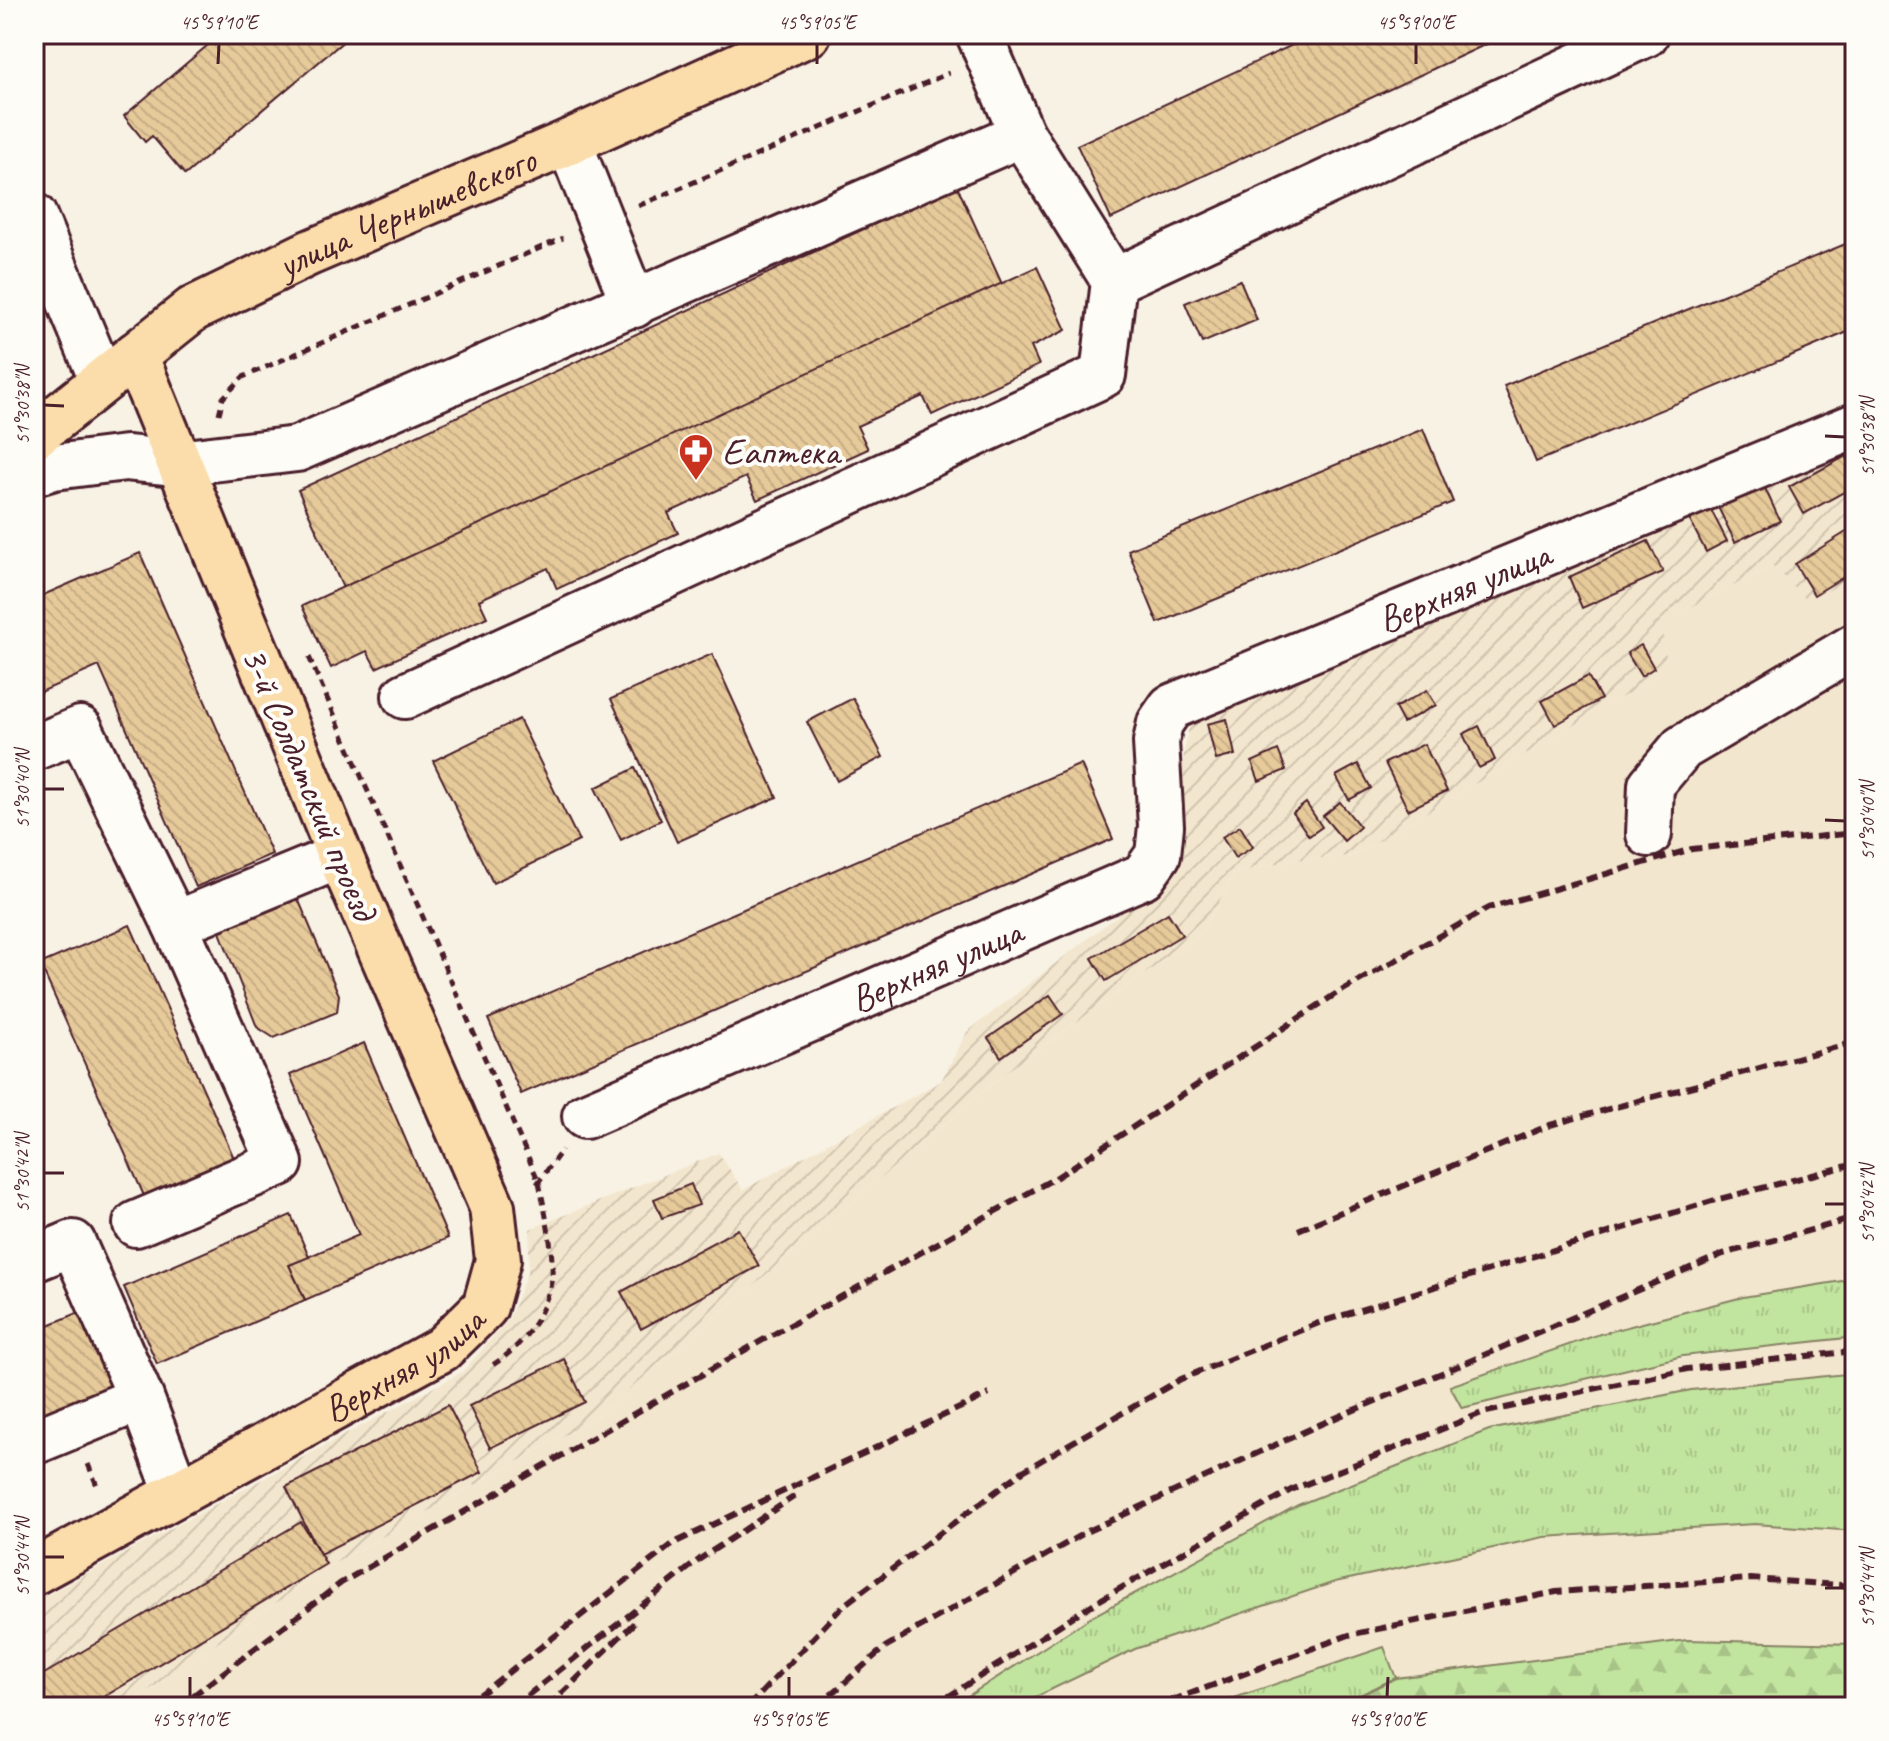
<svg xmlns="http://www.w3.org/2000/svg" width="1889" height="1741" font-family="Caveat,sans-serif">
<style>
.built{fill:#f3e6ce}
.industrial{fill:url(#industrial-furrows)}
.grass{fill:url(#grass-tufts);stroke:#868264;stroke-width:2}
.forest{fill:url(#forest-firs);stroke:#868264;stroke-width:2}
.building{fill:url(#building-back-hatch);stroke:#4a1f2b;stroke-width:2}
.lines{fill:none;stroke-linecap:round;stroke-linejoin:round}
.minor-casing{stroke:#4a1f2b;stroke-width:50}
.major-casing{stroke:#4a1f2b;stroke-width:50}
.path{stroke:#4a1f2b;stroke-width:5;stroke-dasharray:8 6;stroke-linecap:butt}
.minor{stroke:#fdfcf7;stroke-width:44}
.major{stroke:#fbddab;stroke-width:44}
.rail{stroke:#4a1f2b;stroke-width:6;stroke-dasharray:12 6;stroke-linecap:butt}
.ticks{fill:none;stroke:#4a1f2b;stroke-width:3}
.labels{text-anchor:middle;stroke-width:8;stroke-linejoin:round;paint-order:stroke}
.street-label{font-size:38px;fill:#4a1f2b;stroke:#fdfcf7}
.poi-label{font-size:38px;fill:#4a1f2b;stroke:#fdfcf7;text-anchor:start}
.neatline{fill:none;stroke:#4a1f2b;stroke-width:3}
.ticks-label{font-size:20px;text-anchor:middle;fill:#4a1f2b}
</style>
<defs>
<pattern id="industrial-furrows" width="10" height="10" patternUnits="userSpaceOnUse" patternTransform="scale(2)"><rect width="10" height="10" fill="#f3e6ce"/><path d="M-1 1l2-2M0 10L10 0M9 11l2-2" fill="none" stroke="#d2c5b1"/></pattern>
<pattern id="grass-tufts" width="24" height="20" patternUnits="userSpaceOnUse" patternTransform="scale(2)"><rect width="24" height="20" fill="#c1e49e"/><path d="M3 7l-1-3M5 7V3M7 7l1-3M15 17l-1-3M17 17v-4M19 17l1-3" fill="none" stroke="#a7c388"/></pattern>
<pattern id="forest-firs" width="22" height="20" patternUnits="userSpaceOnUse" patternTransform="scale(2)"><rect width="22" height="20" fill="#c1e49e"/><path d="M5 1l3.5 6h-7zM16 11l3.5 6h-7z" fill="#a7c388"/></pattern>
<pattern id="building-back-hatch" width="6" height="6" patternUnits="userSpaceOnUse" patternTransform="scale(2)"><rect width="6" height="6" fill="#e6ca9a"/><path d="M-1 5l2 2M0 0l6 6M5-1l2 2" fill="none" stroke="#c7ad85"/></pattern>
</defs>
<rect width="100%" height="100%" fill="#f8f2e4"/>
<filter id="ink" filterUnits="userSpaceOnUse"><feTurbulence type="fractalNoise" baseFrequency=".0125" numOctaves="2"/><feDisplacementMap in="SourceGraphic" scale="16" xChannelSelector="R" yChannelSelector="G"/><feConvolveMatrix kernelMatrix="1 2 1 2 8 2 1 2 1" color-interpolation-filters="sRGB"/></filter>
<g filter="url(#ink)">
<g class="built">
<path d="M1773,566L1810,601L1855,575V1279L1743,1297L1600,1334L1450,1386L1855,1337V1373L1691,1390L1489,1430L1298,1505L1093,1616L951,1707H124L330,1566L597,1417L1009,1070L1201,934L1235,873L1292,860L1353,856L1667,670L1660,622Z"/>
<path d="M1755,1524L1855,1531V1644L1687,1640L1396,1678L1335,1707H1015L1135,1649L1335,1582L1544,1537Z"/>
</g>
<path class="industrial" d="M1855,444V575L1809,602L1773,566L1661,622L1668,670L1353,856L1292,860L1235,873L1201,934L1009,1070L597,1417L330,1566L124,1707H34V1602L462,1372L509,1319L528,1270L530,1229L719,1153L743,1190L941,1081L967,1032L1154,887L1177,836L1184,751L1189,727L1205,709Z"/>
<g class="grass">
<path d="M1855,1279V1337L1683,1356L1462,1408L1450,1386L1600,1334L1743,1297Z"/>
<path d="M1855,1373V1531L1755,1524L1544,1537L1335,1582L1135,1649L1015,1707H951L1093,1616L1298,1505L1489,1430L1691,1390Z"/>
<path d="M1384,1647L1396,1678L1335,1707H1208Z"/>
</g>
<path class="forest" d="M1687,1640L1855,1644V1699L1820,1707H1335L1396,1678Z"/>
<g class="building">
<path d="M221,34H352L185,175L152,136L145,142L124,116Z"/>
<path d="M1316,34H1508L1111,219L1077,145Z"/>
<path d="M957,186L1002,284L343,588L298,490Z"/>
<path d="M1855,240V329L1536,462L1504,386Z"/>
<path d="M1037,267L1066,330L1031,347L1039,365L932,415L923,396L857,426L868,449L757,500L746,477L668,513L678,533L557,589L548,568L479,600L487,617L376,668L367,651L331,668L302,606Z"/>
<path d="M1240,280L1257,320L1202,343L1185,303Z"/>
<path d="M1423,429L1453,502L1158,623L1128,550Z"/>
<path d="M1846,456L1855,473V486L1804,514L1789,487Z"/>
<path d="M1764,486L1780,521L1735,542L1718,507Z"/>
<path d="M1710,508L1727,541L1706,552L1689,519Z"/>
<path d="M1851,529L1855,535V570L1814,595L1795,564Z"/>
<path d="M1648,541L1663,572L1582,608L1569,577Z"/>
<path d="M140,553L272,854L196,887L99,666L34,695V599Z"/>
<path d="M1641,645L1654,668L1641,676L1627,653Z"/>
<path d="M712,654L777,797L677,842L611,699Z"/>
<path d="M1588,676L1601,699L1555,725L1542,701Z"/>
<path d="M1427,690L1436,705L1403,723L1395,708Z"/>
<path d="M853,698L883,757L837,781L807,722Z"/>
<path d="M519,719L579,841L493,883L433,761Z"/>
<path d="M1227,719L1235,755L1216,760L1207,724Z"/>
<path d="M1479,726L1495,760L1479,768L1463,734Z"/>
<path d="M1424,744L1447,791L1408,810L1385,763Z"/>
<path d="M1278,750L1286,770L1259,781L1252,762Z"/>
<path d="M1081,764L1113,839L521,1094L488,1019Z"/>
<path d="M1358,764L1371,788L1349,800L1336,776Z"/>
<path d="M635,768L661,820L621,840L595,788Z"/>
<path d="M1340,802L1360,827L1344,841L1323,816Z"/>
<path d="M1306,803L1322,827L1309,836L1293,813Z"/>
<path d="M1240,826L1253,847L1235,858L1222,837Z"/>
<path d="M279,891L299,901L339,995L337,1012L274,1038L257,1027L220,932L226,912Z"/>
<path d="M1168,913L1182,935L1106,981L1092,958Z"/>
<path d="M130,925L234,1158L145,1198L40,964Z"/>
<path d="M1050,995L1063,1014L1001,1057L988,1038Z"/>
<path d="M364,1043L448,1238L305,1300L289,1265L359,1235L290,1075Z"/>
<path d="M691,1184L699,1205L662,1218L654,1199Z"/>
<path d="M291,1215L309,1257L289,1265L305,1300L157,1364L124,1287Z"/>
<path d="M738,1229L759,1266L641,1329L621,1292Z"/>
<path d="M92,1307L122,1381L34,1417V1331Z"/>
<path d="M564,1359L585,1402L490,1448L469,1406Z"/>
<path d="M448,1405L482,1472L320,1554L286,1487Z"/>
<path d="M301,1522L326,1564L87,1707H34V1680Z"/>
</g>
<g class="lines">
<g class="minor-casing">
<g id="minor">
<path d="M569,142L634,305"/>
<path d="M34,216L102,380"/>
<path d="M1114,281L1646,34"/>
<path d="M34,473L54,467L126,458L177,463L297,449L1022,134"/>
<path d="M405,696L1103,375L1114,281L1022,134L979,34"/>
<path d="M34,748L80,729L175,924"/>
<path d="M1649,834L1651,785L1682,748L1855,646"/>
<path id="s1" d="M585,1116L1143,876L1158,855L1161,826L1156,742L1160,723L1171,707L1855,426"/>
<path d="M136,1224L280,1163L175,924L340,856"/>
<path d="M34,1259L73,1243L141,1398"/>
<path d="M34,1442L141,1398L177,1492"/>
</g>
</g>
<g class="major-casing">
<g id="major">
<path id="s2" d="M34,436L193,309L309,253L569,142L808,34"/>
<path id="s3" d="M34,1572L442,1349L485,1307L498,1260L492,1207L340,856L135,355"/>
</g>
</g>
<g class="path">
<path d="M638,206L949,73"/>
<path d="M219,414L223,398L243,377L563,238"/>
<path d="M309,657L539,1182C544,1207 556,1258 551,1283C543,1318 521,1349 489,1367"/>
<path d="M537,1184L562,1150"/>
<path d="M88,1464L98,1488"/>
</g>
<use href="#minor" class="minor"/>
<use href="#major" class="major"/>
<g class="rail">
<path d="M1298,1230L1550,1125L1855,1042"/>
<path d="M178,1707L341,1583L727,1360L1057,1177L1334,995L1489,908L1692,849L1855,833"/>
<path d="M464,1707L674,1543L989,1394"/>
<path d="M513,1707L700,1559L795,1496"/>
<path d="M548,1707L634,1623"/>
<path d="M748,1707L844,1605L1023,1471L1181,1379L1321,1322L1715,1200L1855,1164"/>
<path d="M817,1707L885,1647L1088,1531L1321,1424L1723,1254L1855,1218"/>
<path d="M932,1707L1088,1607L1291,1490L1482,1413L1687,1369L1855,1351"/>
<path d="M1154,1707L1349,1635L1556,1592L1751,1579L1855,1586"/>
</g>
</g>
</g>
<path class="ticks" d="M218,64L219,44M817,64V44M1416,64V44M44,405L64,406M1825,436L1845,437M44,789H64M1825,820L1845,821M44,1173H64M1825,1204H1845M44,1557H64M1825,1588H1845M190,1697V1677M789,1697V1677M1387,1697L1388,1677"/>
<defs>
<g id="pharmacy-pin" transform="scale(1.8)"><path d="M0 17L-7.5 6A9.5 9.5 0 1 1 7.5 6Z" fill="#c8321e" stroke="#fdfcf7"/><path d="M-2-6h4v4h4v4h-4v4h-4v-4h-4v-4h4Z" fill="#fff"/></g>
</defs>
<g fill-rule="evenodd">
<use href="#pharmacy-pin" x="696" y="451"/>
</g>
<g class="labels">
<g class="street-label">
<text dy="13" stroke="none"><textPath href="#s2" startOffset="438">улица Чернышевского</textPath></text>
<text dy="13" stroke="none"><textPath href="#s1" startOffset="1102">Верхняя улица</textPath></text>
<text transform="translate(310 783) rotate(67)" y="13">3-й Солдатский проезд</text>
<text dy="13" stroke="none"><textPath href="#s1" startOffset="382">Верхняя улица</textPath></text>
<text dy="13" stroke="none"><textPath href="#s3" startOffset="424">Верхняя улица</textPath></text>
</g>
<g class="poi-label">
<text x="722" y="464">Еаптека</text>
</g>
</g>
<rect width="1889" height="1741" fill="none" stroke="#fdfcf7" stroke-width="88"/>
<rect x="44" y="44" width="1801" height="1653" class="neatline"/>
<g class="ticks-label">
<text x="219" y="29">45°59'10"E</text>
<text x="817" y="29">45°59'05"E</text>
<text x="1416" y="29">45°59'00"E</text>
<text transform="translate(22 405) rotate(-90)" y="7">51°30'38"N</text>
<text transform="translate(1867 437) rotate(-90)" y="7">51°30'38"N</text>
<text transform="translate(22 789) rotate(-90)" y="7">51°30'40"N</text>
<text transform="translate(1867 821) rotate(-90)" y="7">51°30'40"N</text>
<text transform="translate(22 1173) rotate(-90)" y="7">51°30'42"N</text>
<text transform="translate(1867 1204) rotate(-90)" y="7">51°30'42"N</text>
<text transform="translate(22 1557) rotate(-90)" y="7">51°30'44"N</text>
<text transform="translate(1867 1588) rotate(-90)" y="7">51°30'44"N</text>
<text x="190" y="1726">45°59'10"E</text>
<text x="789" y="1726">45°59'05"E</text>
<text x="1387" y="1726">45°59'00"E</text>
</g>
</svg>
